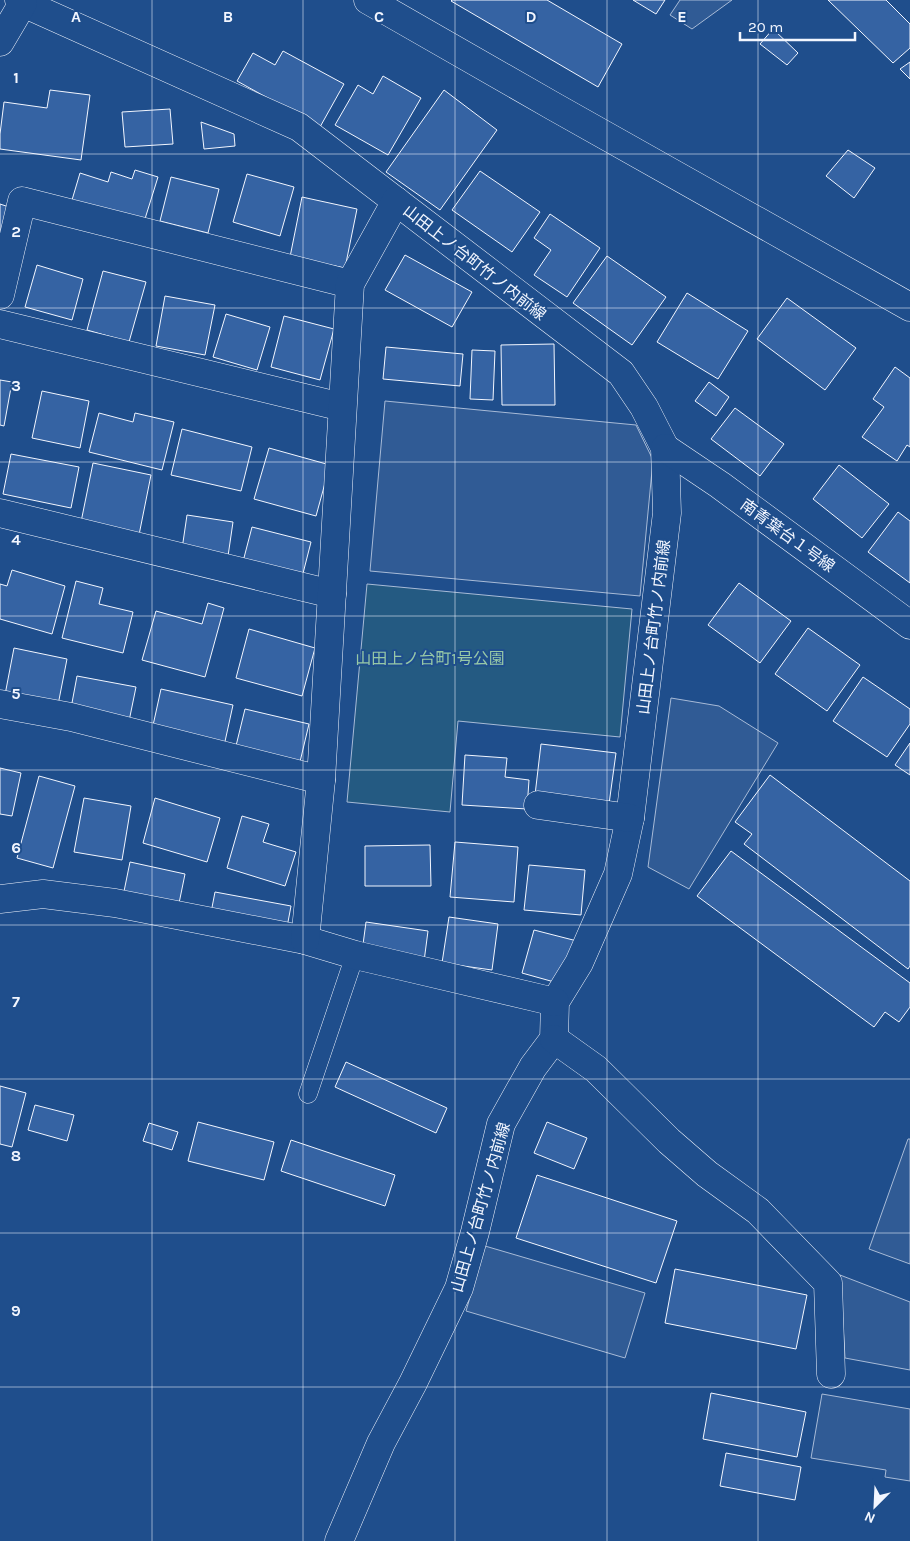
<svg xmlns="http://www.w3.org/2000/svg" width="910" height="1541" font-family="Karla,'Noto Sans JP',sans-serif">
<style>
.green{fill:#245a82;stroke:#a8bbd7}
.parking{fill:#305b95;stroke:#a8bbd7}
.building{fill:#3563a3;stroke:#f2f6ff}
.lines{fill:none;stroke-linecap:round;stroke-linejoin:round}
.service-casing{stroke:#f2f6ff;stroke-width:19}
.minor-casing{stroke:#f2f6ff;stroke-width:29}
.service{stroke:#1f4e8c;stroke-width:18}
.minor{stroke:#1f4e8c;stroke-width:28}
.grid{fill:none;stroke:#f2f6ff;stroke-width:1;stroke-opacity:0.55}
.labels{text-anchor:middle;stroke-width:4;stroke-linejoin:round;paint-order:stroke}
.street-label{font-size:16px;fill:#f2f6ff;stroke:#1f4e8c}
.park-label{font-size:16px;fill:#97c8a6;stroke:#1f4e8c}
.grid-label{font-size:16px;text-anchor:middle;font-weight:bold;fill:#f2f6ff;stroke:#1f4e8c;stroke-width:4;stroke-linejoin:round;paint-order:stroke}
</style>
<rect width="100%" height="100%" fill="#1f4e8c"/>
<path class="green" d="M367,584L632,609L620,737L458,721L450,812L347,802Z"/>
<g class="parking">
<path d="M680,0H732L692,29L670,15Z"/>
<path d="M385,401L636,425L653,460L640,596L370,571Z"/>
<path d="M671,698L719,706L778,743L689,889L648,867Z"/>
<path d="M908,1139H910V1264L869,1249Z"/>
<path d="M485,1246L645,1293L625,1358L466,1311Z"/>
<path d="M840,1275L910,1302V1370L845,1358Z"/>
<path d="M822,1394L910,1409V1481L885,1477L886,1470L811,1458Z"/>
</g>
<g class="building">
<path d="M452,0H547L622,44L598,87L451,1Z"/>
<path d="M633,0H665L656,14Z"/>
<path d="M828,0H886L910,24V48L893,63Z"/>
<path d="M773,29L798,53L787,65L760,44Z"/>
<path d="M283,51L344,84L320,127L237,81L253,53L275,65Z"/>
<path d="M910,62V79L900,69Z"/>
<path d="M383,76L421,98L388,155L335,125L358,85L373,94Z"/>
<path d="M50,90L90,95L81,160L0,149V134L4,102L47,108Z"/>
<path d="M444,90L497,130L440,210L386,172Z"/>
<path d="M170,109L173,144L125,147L122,112Z"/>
<path d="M201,122L234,134L235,146L204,149Z"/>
<path d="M848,150L875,168L854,198L826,176Z"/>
<path d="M135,170L158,177L144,222L72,200L80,173L108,182L111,172L132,179Z"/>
<path d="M480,171L540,212L512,252L452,210Z"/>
<path d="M247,174L294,187L280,236L233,222Z"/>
<path d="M171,177L219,189L208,233L160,221Z"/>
<path d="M302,197L357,209L345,268L290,257Z"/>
<path d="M0,204L12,208L0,247Z"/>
<path d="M550,214L600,248L567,297L534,275L551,250L534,238Z"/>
<path d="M405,255L472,292L452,327L385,290Z"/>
<path d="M607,256L666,297L632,345L573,303Z"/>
<path d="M37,265L83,279L72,320L25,307Z"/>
<path d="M103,271L146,282L129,342L87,330Z"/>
<path d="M687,293L748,331L718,379L657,342Z"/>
<path d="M165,296L215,305L205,355L156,346Z"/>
<path d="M787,298L856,348L825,390L757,339Z"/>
<path d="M226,314L270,327L257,370L213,357Z"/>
<path d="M284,316L334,329L320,380L271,367Z"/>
<path d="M554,344L555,405H502L501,345Z"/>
<path d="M386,347L463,354L460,386L383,379Z"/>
<path d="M472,350L495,351L493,400L470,399Z"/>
<path d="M895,367L910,378V447L907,445L897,461L862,437L884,407L873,399Z"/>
<path d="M0,380L12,382L4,426L0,425Z"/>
<path d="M709,382L729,397L716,416L695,401Z"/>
<path d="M42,391L89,401L80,448L32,438Z"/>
<path d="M735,408L784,444L760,476L711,439Z"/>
<path d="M99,413L133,422L135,413L174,422L162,470L89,452Z"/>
<path d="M182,429L252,447L241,491L171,475Z"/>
<path d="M269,448L330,465L316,516L254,499Z"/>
<path d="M11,454L79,467L71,508L3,494Z"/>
<path d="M93,463L151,475L139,535L81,522Z"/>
<path d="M839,465L889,504L862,538L813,499Z"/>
<path d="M898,512L910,521V583L868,552Z"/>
<path d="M187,515L233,522L227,563L181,556Z"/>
<path d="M252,527L311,542L298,593L239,577Z"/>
<path d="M12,570L65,586L52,634L0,619V584L7,586Z"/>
<path d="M76,581L103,588L99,604L133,612L123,653L62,638Z"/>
<path d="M739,583L791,621L760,663L708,625Z"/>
<path d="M208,603L224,608L205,677L142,660L156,611L202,624Z"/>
<path d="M808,628L860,665L827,711L775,674Z"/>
<path d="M249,629L315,648L302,696L236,678Z"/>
<path d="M14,648L67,659L57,710L4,700Z"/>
<path d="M77,676L136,687L127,731L69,719Z"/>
<path d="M863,677L910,709V724L887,757L833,721Z"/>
<path d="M161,689L233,705L224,746L152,730Z"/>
<path d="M245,709L309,724L299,766L235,750Z"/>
<path d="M910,743V775L895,765Z"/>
<path d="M541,744L616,753L609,804L535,795Z"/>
<path d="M465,755L507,758L505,777L529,780L527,809L462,805Z"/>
<path d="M0,768L21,773L12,816L0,814Z"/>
<path d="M770,775L910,881V966L908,969L744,844L752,834L735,822Z"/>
<path d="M39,776L75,786L53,868L17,858Z"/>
<path d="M84,798L131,806L122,860L74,852Z"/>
<path d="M155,798L220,818L207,862L143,843Z"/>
<path d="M242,816L269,824L263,842L296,852L285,886L227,868Z"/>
<path d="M455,842L518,847L514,902L450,897Z"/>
<path d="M430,845L431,886H365V846Z"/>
<path d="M731,851L910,983V1007L899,1022L885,1012L874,1027L697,896Z"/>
<path d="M130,862L185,874L176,918L121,906Z"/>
<path d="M529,865L585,870L581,915L524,910Z"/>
<path d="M215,892L291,906L284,943L208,928Z"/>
<path d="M449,917L498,924L492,970L442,963Z"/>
<path d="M366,922L428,931L423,969L362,952Z"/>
<path d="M534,930L577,941L565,985L522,973Z"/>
<path d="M346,1062L447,1108L436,1133L335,1087Z"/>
<path d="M0,1086L26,1093L12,1147L0,1144Z"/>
<path d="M35,1105L74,1115L67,1141L28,1130Z"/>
<path d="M198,1122L274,1142L264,1180L188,1161Z"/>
<path d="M547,1122L587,1138L574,1169L534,1153Z"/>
<path d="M149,1123L178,1132L172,1150L143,1141Z"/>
<path d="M291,1140L395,1175L385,1206L281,1171Z"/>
<path d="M537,1175L677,1221L656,1283L516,1238Z"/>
<path d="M675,1269L807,1295L796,1349L665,1323Z"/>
<path d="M711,1393L806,1412L797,1457L703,1439Z"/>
<path d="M726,1453L801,1467L795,1500L720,1486Z"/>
</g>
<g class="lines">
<g class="service-casing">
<path id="service" d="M308,1094L355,955"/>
</g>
<g class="minor-casing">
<g id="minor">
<path d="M19,0L23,3L299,127L621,373L644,407L665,448L667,513L630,818L618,874L579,963L555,1002L554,1039L533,1067L501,1124L475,1232L459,1288L413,1383L381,1443L339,1541"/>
<path d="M368,0L553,106L910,307"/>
<path d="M0,42L23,3"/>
<path d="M0,295L22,201L350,284"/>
<path d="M0,324L342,407"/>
<path d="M665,448L720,485L910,625"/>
<path d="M0,513L332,594"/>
<path d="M0,704L71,717L321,780"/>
<path d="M538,805L630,818"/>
<path d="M0,899L43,894L115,903L305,940L355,955L555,1002"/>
<path d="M305,940L321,780L350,284L396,201"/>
<path d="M554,1039L596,1069L669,1141L707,1174L758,1211L828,1283L831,1374"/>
</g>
</g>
<use href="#service" class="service"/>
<use href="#minor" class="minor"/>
</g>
<path class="grid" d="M152,0V1541M303,0V1541M455,0V1541M607,0V1541M758,0V1541M0,154H910M0,308H910M0,462H910M0,616H910M0,770H910M0,925H910M0,1079H910M0,1233H910M0,1387H910"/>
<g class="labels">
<g class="street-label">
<text transform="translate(475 262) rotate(38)" y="6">山田上ノ台町竹ノ内前線</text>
<text transform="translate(788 535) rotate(36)" y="6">南青葉台１号線</text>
<text transform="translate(653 627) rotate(-83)" y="6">山田上ノ台町竹ノ内前線</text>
<text transform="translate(480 1207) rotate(-74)" y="6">山田上ノ台町竹ノ内前線</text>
</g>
<g class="park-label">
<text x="430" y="664">山田上ノ台町1号公園</text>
</g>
</g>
<g class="grid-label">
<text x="76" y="22">A</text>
<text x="228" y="22">B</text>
<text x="379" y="22">C</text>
<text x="531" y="22">D</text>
<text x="682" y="22">E</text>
<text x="16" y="83">1</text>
<text x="16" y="237">2</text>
<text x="16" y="391">3</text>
<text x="16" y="545">4</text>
<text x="16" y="699">5</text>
<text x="16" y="853">6</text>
<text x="16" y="1007">7</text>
<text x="16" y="1161">8</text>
<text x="16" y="1316">9</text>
</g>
<g transform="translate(875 1506) rotate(204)" stroke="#1f4e8c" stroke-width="4" paint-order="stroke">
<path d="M0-4L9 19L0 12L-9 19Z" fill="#f2f6ff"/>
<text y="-8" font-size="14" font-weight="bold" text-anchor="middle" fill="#f2f6ff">N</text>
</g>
<path d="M740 32v8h115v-8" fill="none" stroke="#f2f6ff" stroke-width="2.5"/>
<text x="748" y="32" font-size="15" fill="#f2f6ff" stroke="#1f4e8c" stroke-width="4" paint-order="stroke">20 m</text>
</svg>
